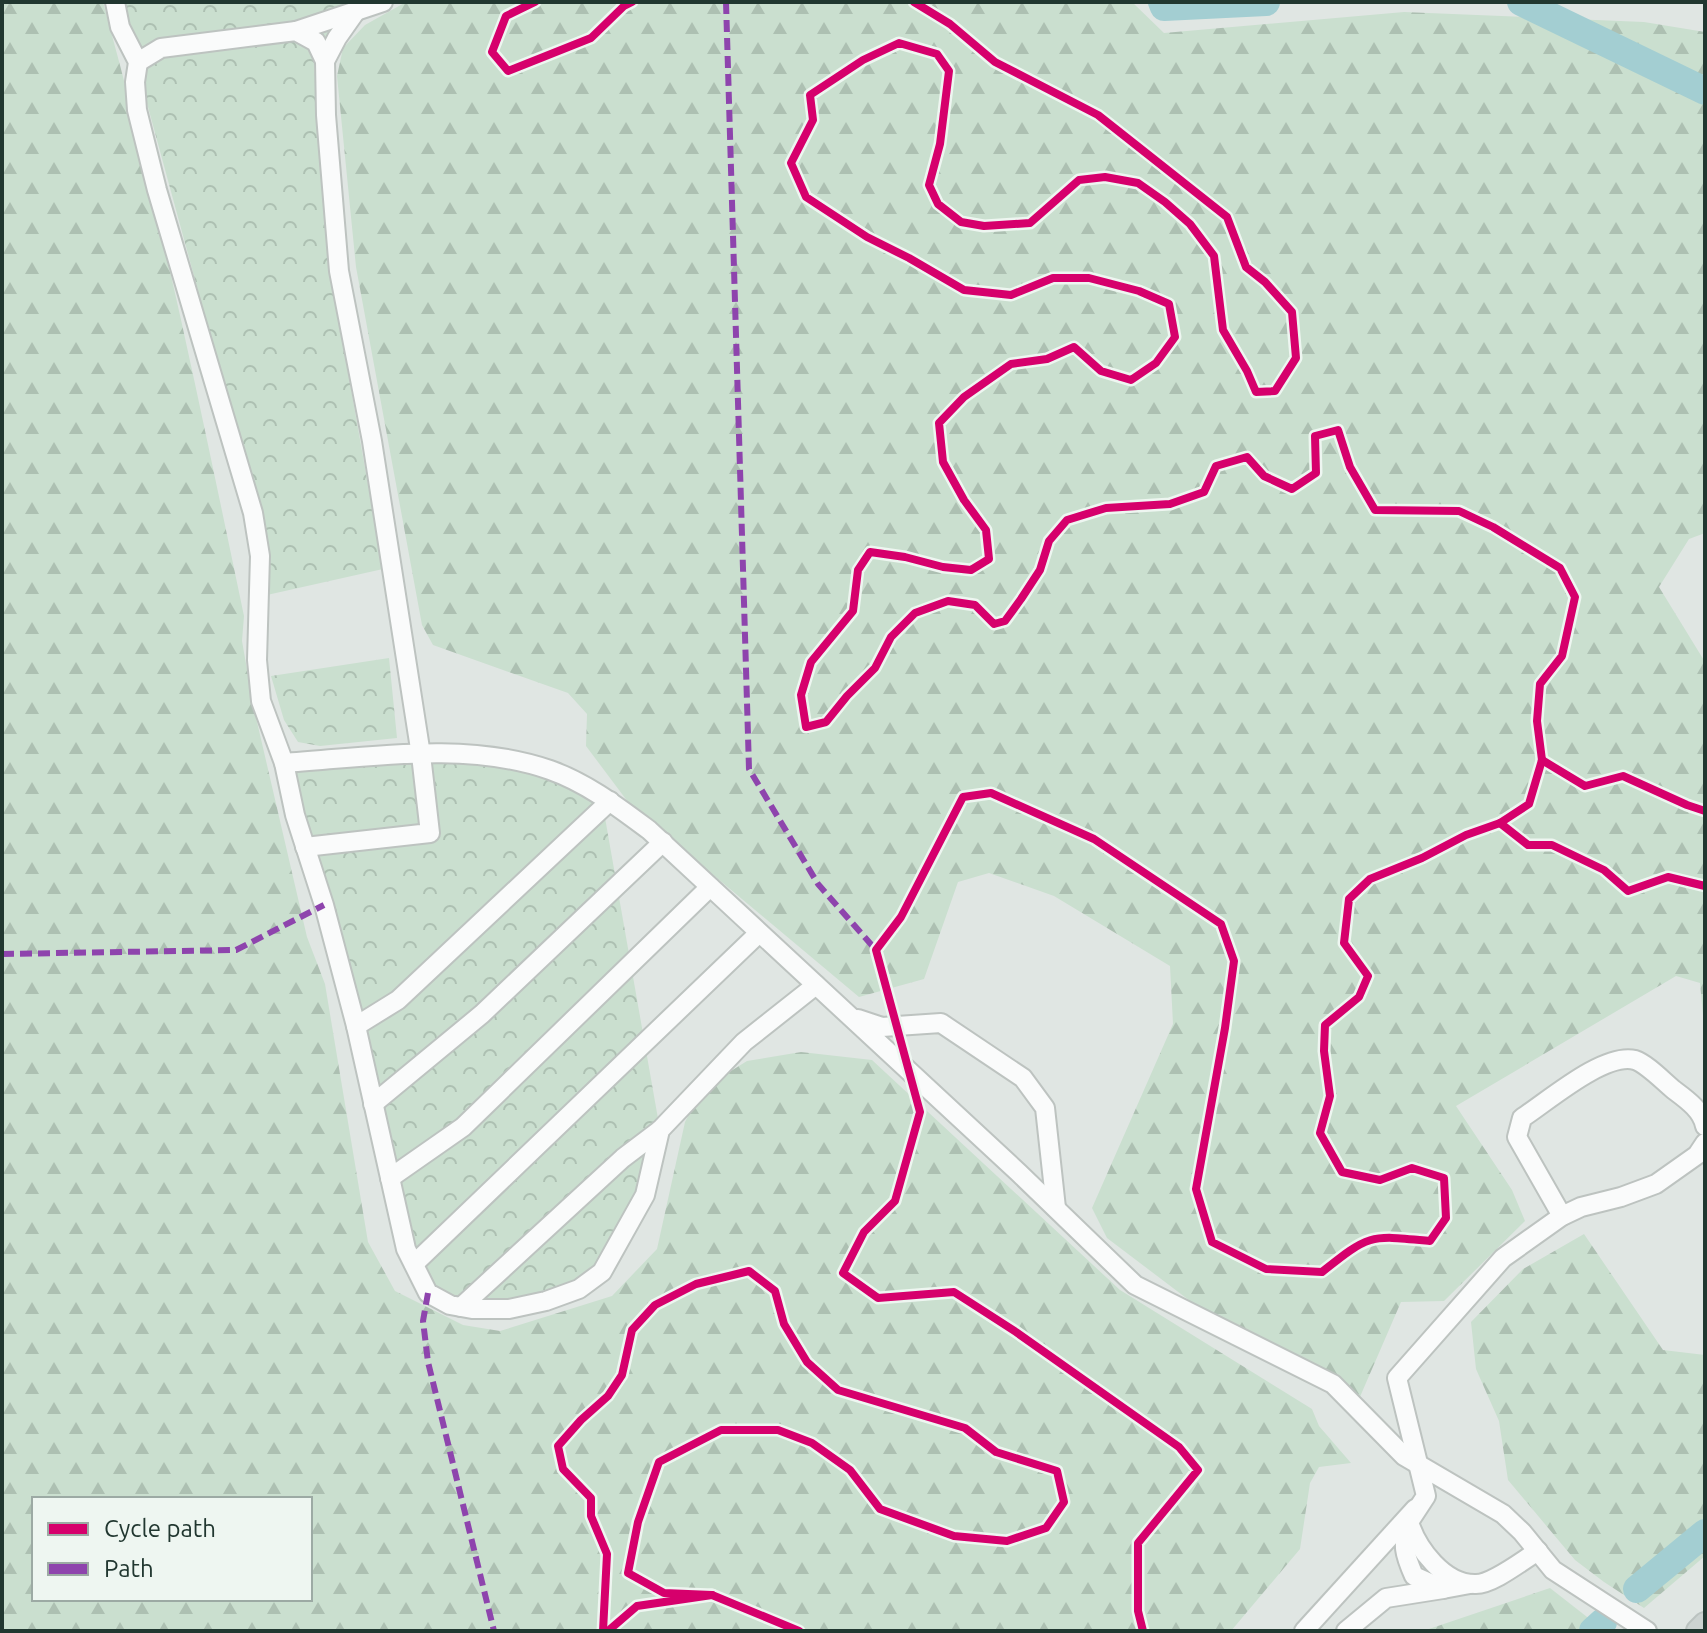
<svg xmlns="http://www.w3.org/2000/svg" width="1707" height="1633" font-family="Ubuntu,sans-serif">
<style>
.forest{fill:url(#forest-firs);fill-rule:evenodd}
.park{fill:url(#park-crowns)}
.lines{fill:none;stroke-linecap:round;stroke-linejoin:round}
.river{stroke:#a3ced2;stroke-width:28}
.minor-casing{stroke:#bdc3c0;stroke-width:22}
.major-casing{stroke:#bbc3c0;stroke-width:26}
.minor{stroke:#fafbfb;stroke-width:18}
.major{stroke:#ccd3d1;stroke-width:22}
.quiet{stroke:#8e44ad;stroke-width:6;stroke-dasharray:12 6;stroke-linecap:butt}
.cycleway-casing{stroke:#eef6f1;stroke-width:13}
.cycleway{stroke:#d6006c;stroke-width:8}
</style>
<defs>
<pattern id="forest-firs" width="22" height="20" patternUnits="userSpaceOnUse" patternTransform="scale(2)"><rect width="22" height="20" fill="#cadfcf"/><path d="M5 1l3.5 6h-7zM16 11l3.5 6h-7z" fill="#adc0b2"/></pattern>
<pattern id="park-crowns" width="20" height="18" patternUnits="userSpaceOnUse" patternTransform="scale(2)"><rect width="20" height="18" fill="#cadfcf"/><path d="M2 6a3 3 0 1 1 6 0M12 15a3 3 0 1 1 6 0" fill="none" stroke="#adc0b2"/></pattern>
</defs>
<rect width="100%" height="100%" fill="#e0e6e3"/>
<g class="forest">
<path d="M2,2H103C159,204 201,411 244,616L242,641L254,709L307,937L325,984L368,1242L395,1291L463,1325L500,1331L612,1296L657,1249L685,1122L702,1089L747,1061L801,1052L872,1060L1120,1290L1312,1409L1319,1426L1351,1463L1319,1467L1310,1483L1300,1549L1231,1631H2ZM34,1499H310V1599H34Z"/>
<path d="M406,2H1132L1164,33L1404,12L1644,22L1705,32V533L1689,539L1659,587L1705,662V1037L1700,983L1676,976L1456,1106L1512,1190L1525,1221L1444,1301L1401,1302L1356,1406L1206,1313L1107,1238L1092,1208L1173,1024L1170,966L1054,896L989,873L958,882L924,979L859,997L631,806L586,746L587,714L568,693L433,645L422,625L356,267L337,76L343,48L365,25Z"/>
<path d="M1584,1234L1663,1350L1705,1355V1556L1644,1608L1604,1582L1575,1560L1508,1480L1499,1421L1476,1369L1471,1322L1523,1269Z"/>
<path d="M1550,1588L1605,1631H1423Z"/>
</g>
<g class="park">
<path d="M123,2H360L351,6L313,54L340,327L383,569L267,595L197,287L142,85Z"/>
<path d="M389,658L397,738L320,746L298,742L284,720L271,676Z"/>
<path d="M506,759L601,795L660,1130L645,1195L602,1272L509,1309L428,1293L406,1249L284,763Z"/>
</g>
<g class="lines">
<g class="river">
<path d="M1162,2L1164,7L1266,2"/>
<path d="M1521,2L1705,91"/>
<path d="M1637,1589L1705,1533"/>
<path d="M1593,1631L1603,1622"/>
</g>
<g class="minor-casing">
<g id="minor">
<path d="M115,2L120,27L138,62L135,82L137,110L157,190L253,513L260,556L257,660L261,701L284,763L295,815L324,905L356,1026L406,1249L428,1293L450,1305L472,1309H509L546,1301L579,1289L602,1272L645,1195L660,1130L744,1042L816,985"/>
<path d="M296,31L383,2"/>
<path d="M325,61L337,38L356,11"/>
<path d="M138,62L161,48L296,31L316,42L325,61L326,115L339,271L372,441L421,755L430,833L305,847"/>
<path d="M284,763C370,757 467,741 550,770C587,783 618,807 649,830L1019,1173L1135,1285L1333,1384L1404,1456L1503,1514L1522,1532L1553,1570L1647,1631"/>
<path d="M858,1019L882,1027L941,1023L1023,1078L1045,1108L1056,1208"/>
<path d="M356,1026L398,1000L610,801"/>
<path d="M373,1104L482,1014L663,842"/>
<path d="M390,1178L463,1127L710,887"/>
<path d="M1562,1216L1517,1137L1522,1118C1547,1102 1604,1052 1635,1060C1647,1064 1663,1081 1674,1090C1686,1099 1702,1110 1705,1126"/>
<path d="M414,1264L759,933"/>
<path d="M461,1307L623,1158L660,1130"/>
<path d="M1409,1522C1402,1546 1404,1553 1414,1576L1443,1589L1470,1584"/>
<path d="M1538,1551C1523,1560 1493,1584 1476,1584C1444,1585 1417,1548 1409,1522L1426,1496L1397,1378L1503,1258L1562,1216L1581,1207L1621,1197L1656,1184L1697,1155L1705,1143"/>
<path d="M1304,1631L1415,1509"/>
<path d="M1346,1631L1386,1598L1443,1589"/>
</g>
</g>
<g class="major-casing">
<path id="major" d="M1698,1631L1705,1624"/>
</g>
<use href="#minor" class="minor"/>
<use href="#major" class="major"/>
<g class="quiet">
<path d="M726,2L749,769L818,884L876,950"/>
<path d="M2,954L236,950L324,905"/>
<path d="M428,1293L423,1321L428,1362L494,1631"/>
</g>
<g class="cycleway-casing">
<g id="cycleway">
<path d="M535,2L506,16L492,52L508,71L591,38L624,6L632,2"/>
<path d="M914,2L950,24L995,62L1098,115L1227,217L1246,267L1265,282L1292,312L1296,358L1275,391L1256,392L1247,371L1223,330L1214,256L1190,224L1165,202L1138,183L1105,177L1079,180L1030,223L984,226L961,222L938,204L929,185L940,144L949,71L937,54L899,43L863,60L810,95L813,120L791,163L806,197L867,237L909,258L964,290L1011,295L1053,278H1089L1139,291L1169,304L1175,337L1156,363L1131,380L1101,371L1074,347L1047,359L1011,364L964,397L939,423L943,462L964,500L986,530L989,559L971,570L943,567L905,557L870,552L858,570L853,611L811,662L801,695L806,727L826,722L847,696L875,668L891,637L915,613L948,601L975,605L994,624L1005,621L1021,599L1040,570L1049,541L1067,520L1106,508L1170,504L1204,492L1216,466L1247,457L1264,476L1292,489L1316,473L1315,436L1338,430L1350,467L1375,510L1459,511L1493,527L1560,568L1575,597L1562,656L1540,684L1537,721L1542,760L1529,804L1500,823L1466,835L1422,858L1370,879L1349,899L1344,943L1368,976L1359,997L1325,1025L1324,1051L1330,1096L1320,1133L1342,1172L1380,1180L1412,1168L1444,1178L1446,1218L1430,1241C1369,1235 1370,1234 1322,1272L1266,1269L1212,1242L1196,1189L1225,1028L1234,961L1221,924L1094,839L991,793L963,797L901,917L876,950L920,1112L895,1201L864,1232L843,1273L878,1298L954,1292L1016,1332L1179,1447L1198,1470L1138,1543V1611L1143,1631"/>
<path d="M1542,760L1585,786L1623,776L1687,805L1705,811"/>
<path d="M1500,823L1528,845H1552L1604,870L1628,891L1668,877L1705,886"/>
<path d="M603,1631L607,1554L591,1516V1498L563,1469L558,1446L581,1420L608,1396L622,1375L632,1330L655,1305L696,1284L749,1271L775,1291L784,1324L807,1362L838,1390L965,1428L996,1452L1057,1471L1064,1502L1046,1528L1007,1541L954,1536L880,1509L850,1470L812,1443L778,1430H721L659,1462L638,1522L628,1573L664,1593L712,1595"/>
<path d="M608,1631L637,1606L712,1595L799,1631"/>
</g>
</g>
<use href="#cycleway" class="cycleway"/>
</g>
<rect width="1707" height="1633" fill="none" stroke="#213730" stroke-width="8"/>
<rect x="32" y="1497" width="280" height="104" fill="#eef6f1" stroke="#9caaa4" stroke-width="2"/>
<rect x="48" y="1523" width="40" height="12" fill="#d6006c" stroke="#9caaa4" stroke-width="2"/>
<text x="104" y="1537" font-size="24" fill="#213730">Cycle path</text>
<rect x="48" y="1563" width="40" height="12" fill="#8e44ad" stroke="#9caaa4" stroke-width="2"/>
<text x="104" y="1577" font-size="24" fill="#213730">Path</text>
</svg>
